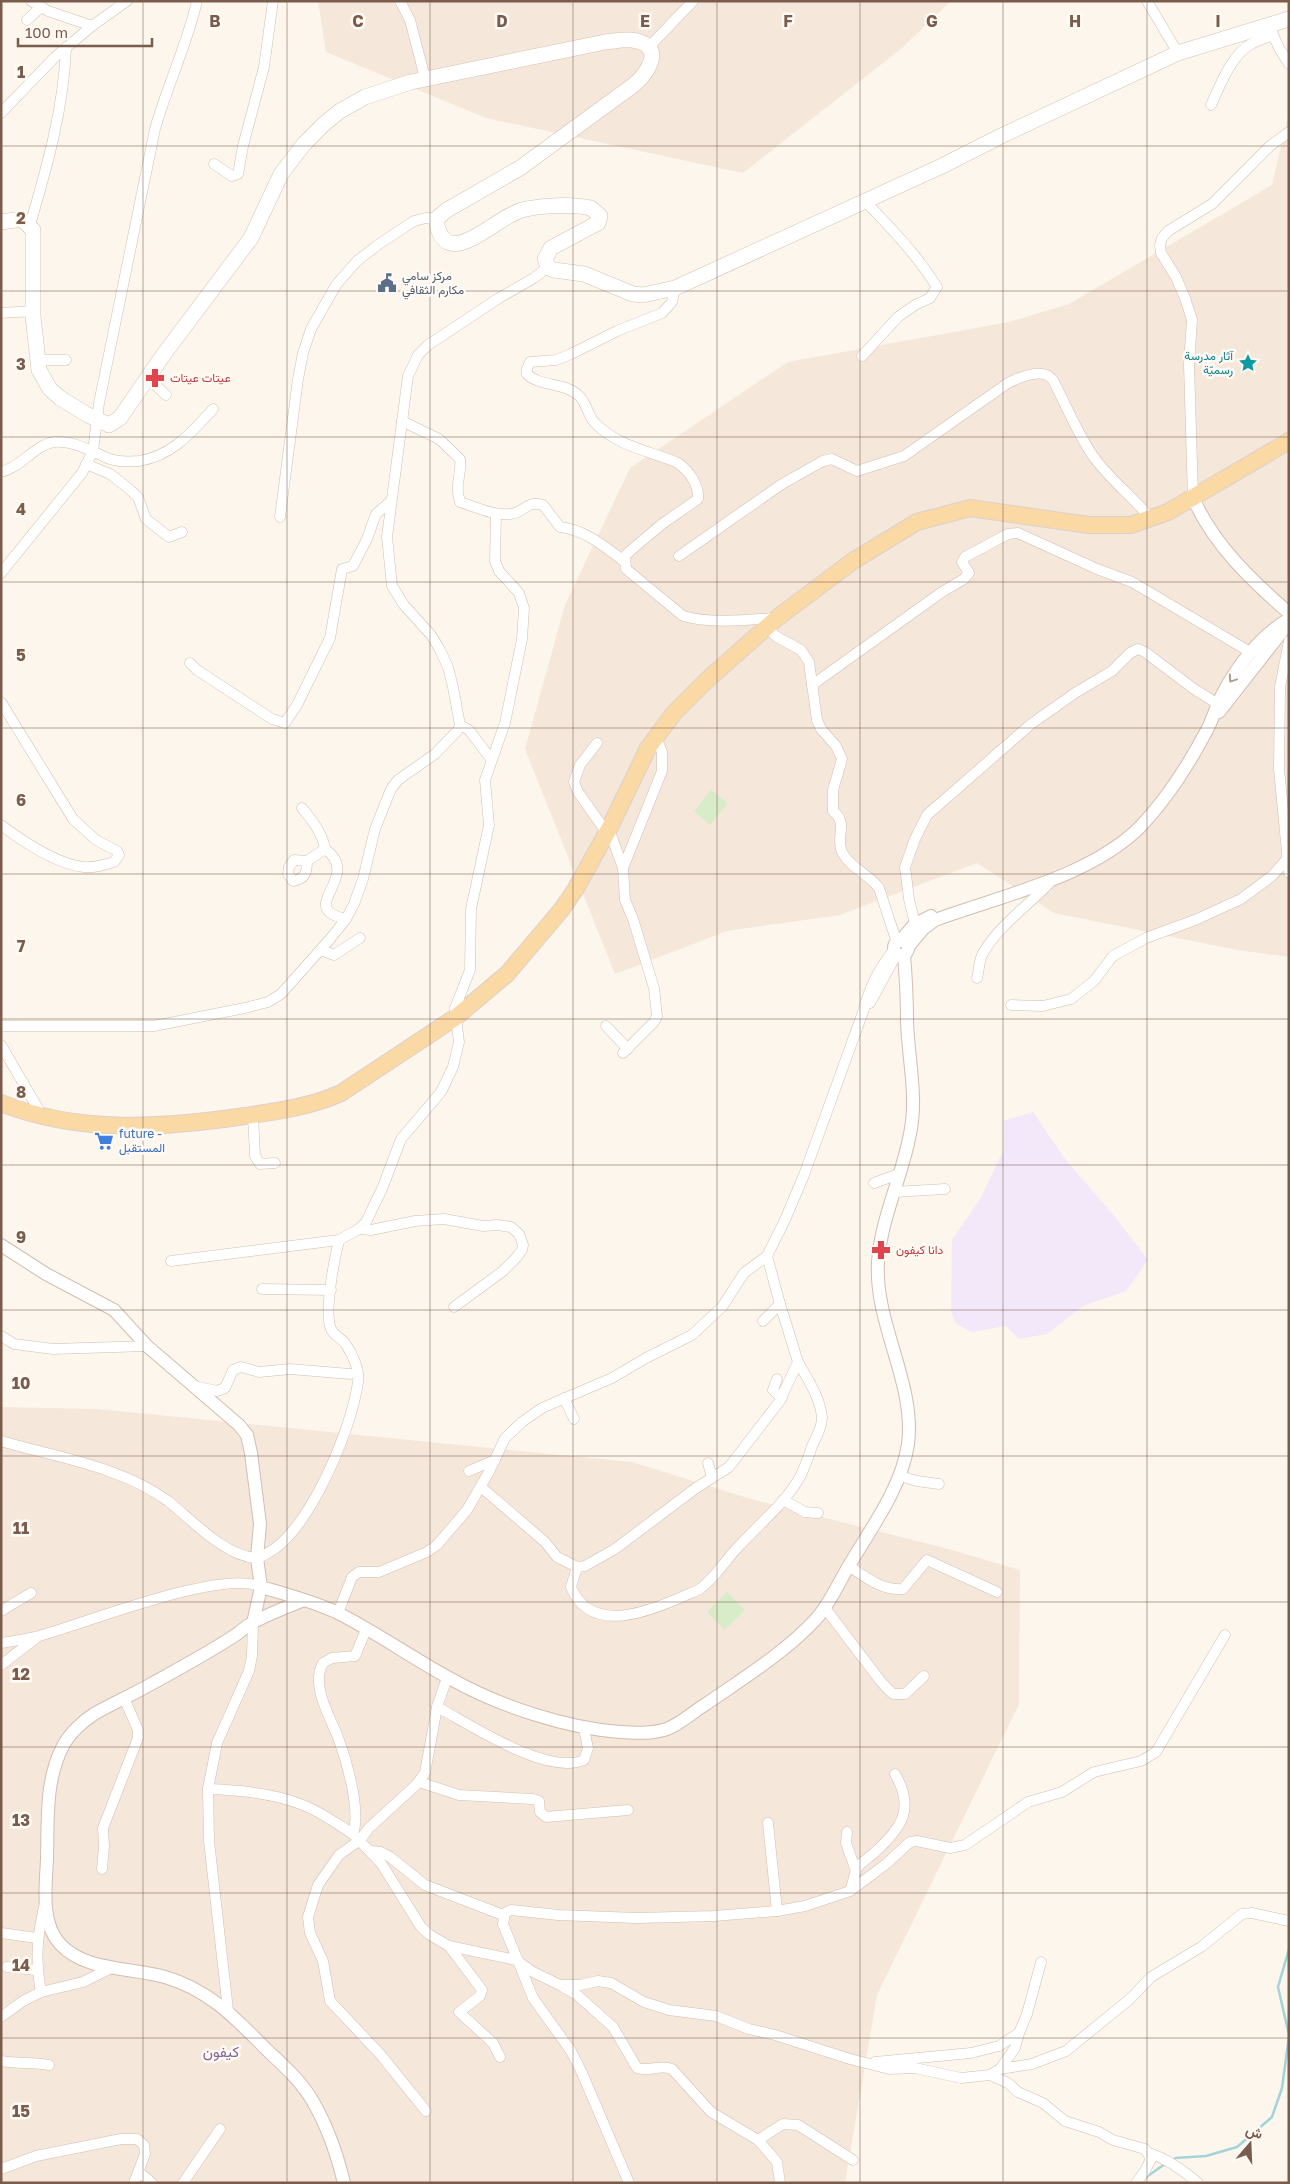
<svg xmlns="http://www.w3.org/2000/svg" width="1290" height="2184" font-family="'Golos Text',Vazirmatn,sans-serif">
<style>
.residential{fill:#f5e8da}
.education{fill:#f3e8fa}
.green{fill:#d8ecc9}
.lines{fill:none;stroke-linecap:round;stroke-linejoin:round}
.stream{stroke:#a5d3da;stroke-width:2.5}
.minor-casing{stroke:#d1beb0;stroke-width:11}
.tertiary-casing{stroke:#d1beb0;stroke-width:14}
.secondary-casing{stroke:#d6c0b0;stroke-width:16}
.primary-casing{stroke:#dad1cd;stroke-width:18}
.minor{stroke:#fff;stroke-width:10}
.tertiary{stroke:#fff;stroke-width:12}
.secondary{stroke:#fff;stroke-width:15}
.primary{stroke:#fbd9a5;stroke-width:16}
.oneway{stroke:#af9d94}
.grid{fill:none;stroke:#7a5c4d;stroke-width:1;stroke-opacity:0.55}
.labels{text-anchor:middle;stroke-width:5;stroke-linejoin:round;paint-order:stroke}
.service-label{font-size:12px;fill:#4e5e75;stroke:#fffaf3;text-anchor:start}
.culture-label{font-size:12px;fill:#0d838f;stroke:#fffaf3;text-anchor:end}
.health-label{font-size:12px;fill:#be3a42;stroke:#fffaf3;text-anchor:start}
.shop-label{font-size:12px;fill:#366cbe;stroke:#fffaf3;text-anchor:start}
.quarter-label{font-size:15px;fill:#846695;stroke:#fffaf3}
.grid-label{font-size:16px;text-anchor:middle;font-weight:bold;fill:#7a5c4d;stroke:#fffaf3;stroke-width:5;stroke-linejoin:round;paint-order:stroke}
</style>
<rect width="100%" height="100%" fill="#fdf6ec"/>
<g class="residential">
<path d="M318,1H951L902,48L743,173L486,118L326,52Z"/>
<path d="M1289,113V957L1237,950L1054,913L977,863L840,915L727,931L615,974L525,749L565,605L630,468L788,362L1009,322L1069,304L1272,185Z"/>
<path d="M1,1407L98,1409L632,1462L751,1499L945,1548L1020,1570L1019,1704L877,1995L845,2183H1Z"/>
</g>
<path class="education" d="M1033,1112L1065,1159L1115,1217L1148,1260L1126,1291L1083,1306L1047,1334L1019,1339L1006,1326L972,1332L956,1324L951,1312L952,1240L980,1199L1004,1149L1003,1121Z"/>
<g class="green">
<path d="M711,790L728,803L710,825L694,811Z"/>
<path d="M727,1592L745,1610L725,1630L707,1612Z"/>
</g>
<g class="lines">
<g class="stream">
<path d="M1289,1949L1278,1987L1289,2035"/>
<path d="M1172,2160L1176,2158L1206,2156L1237,2147L1272,2117L1282,2088L1289,2036"/>
<path d="M1145,2178L1165,2164"/>
</g>
<g class="minor-casing">
<g id="minor">
<path d="M31,1L48,11L92,26"/>
<path d="M400,1L410,20L425,78"/>
<path d="M1147,1L1178,53"/>
<path d="M27,20L41,7"/>
<path d="M1271,30L1279,48L1289,64"/>
<path d="M648,48L693,1"/>
<path d="M1211,105C1220,86 1231,55 1251,44C1258,40 1266,38 1273,35"/>
<path d="M1,113L55,57L92,26L127,1"/>
<path d="M214,164L232,176L238,174L243,146L264,67L273,1"/>
<path d="M30,225C47,167 64,107 66,47"/>
<path d="M675,288L672,302L662,313L617,331L571,354L556,360L530,362L527,369V374C540,387 563,382 577,394C587,401 587,415 595,423C617,446 650,451 678,463C690,472 699,485 698,499L662,524L630,551L625,556L626,569L683,616C712,624 746,620 776,618"/>
<path d="M1,313L33,311"/>
<path d="M862,356L898,317L915,305L930,298L937,287C917,255 891,228 865,201"/>
<path d="M37,360H66"/>
<path d="M148,378L166,395"/>
<path d="M402,421L439,439L460,459C462,476 454,483 460,502C476,507 494,516 510,514C525,513 525,500 543,505L560,527C586,530 605,547 625,562"/>
<path d="M86,464L110,474L128,488L138,497L146,519L169,537L182,532"/>
<path d="M1,472C22,467 34,445 54,442C72,440 89,450 105,457C115,462 128,462 139,461C172,456 191,433 213,409"/>
<path d="M1193,498L1189,364L1192,320L1185,298L1176,277L1161,253L1160,245L1162,238L1168,231L1212,204L1270,146L1289,132"/>
<path d="M280,517L298,379L303,353L311,329L336,285L357,261L379,244L414,221L426,218L436,219"/>
<path d="M679,556L782,484L823,461L832,459L857,471L904,456L1008,383C1020,377 1043,367 1053,380C1066,405 1077,433 1093,456C1110,480 1133,497 1151,519"/>
<path d="M1,573L82,473L93,451L99,403L155,129C167,86 187,45 197,1"/>
<path d="M766,627L777,637L801,650L809,662L817,720L821,729L836,746L842,759L833,790V811C849,824 835,836 842,852C850,868 869,874 879,888L897,943"/>
<path d="M1289,641L1280,687L1279,769L1289,873"/>
<path d="M190,663L197,670L272,719L285,723L297,705L330,638L342,569L353,566L367,539L376,514L391,501"/>
<path d="M812,685L942,592L964,579L969,573L962,562L965,557L1008,534L1018,533L1097,569L1132,582L1250,652"/>
<path d="M1,702L73,819L96,840L117,851L119,855L114,862C104,865 94,868 84,867C58,865 21,840 1,825"/>
<path d="M460,725L453,687L448,667L439,648L431,635L404,605L392,586L387,537L408,376L418,355L428,345L499,298L534,278L548,267"/>
<path d="M597,743L580,765L574,782L578,792L607,833"/>
<path d="M302,808C312,820 323,834 325,849C364,877 294,908 346,919"/>
<path d="M609,829L623,868L625,900L633,919L654,988L657,1016L654,1022L623,1053"/>
<path d="M307,861C307,873 305,879 293,881L288,874L289,867L294,860L307,861L325,849"/>
<path d="M623,868L662,771V752L656,737"/>
<path d="M915,924L909,899L905,867L915,839L927,815L1031,724L1075,693L1112,671L1130,653L1138,649L1145,652L1194,689L1218,704"/>
<path d="M321,950L334,955L360,938"/>
<path d="M977,978C979,971 979,962 982,955C999,924 1029,906 1052,880"/>
<path d="M870,1003L894,959"/>
<path d="M1011,1005L1043,1006L1071,999L1094,981L1113,956L1146,938L1195,920L1241,899L1272,876L1287,859"/>
<path d="M1,1026H154L245,1008L268,1002L281,994L330,939L346,919L354,904L363,879L375,829L391,789L398,780L435,754L458,730L460,725L469,730L491,759"/>
<path d="M606,1026L628,1049"/>
<path d="M1,1045L43,1117"/>
<path d="M253,1115L255,1156L260,1164L275,1163"/>
<path d="M874,1183L899,1174"/>
<path d="M893,1192L945,1189"/>
<path d="M359,1229L371,1230L415,1221L444,1219L483,1226L498,1225L511,1227L519,1234L523,1245L522,1250L516,1258L503,1271L454,1307"/>
<path d="M171,1261L339,1240L359,1229L366,1222L382,1189L401,1139L441,1092L453,1067L459,1042L455,1008L470,970L471,909L489,825L485,780L505,723L522,639L524,608L519,593L499,571L495,561L496,514"/>
<path d="M262,1289L331,1290"/>
<path d="M763,1321L780,1304"/>
<path d="M1,1336L14,1344L53,1349L147,1346"/>
<path d="M777,1379L773,1390L782,1398"/>
<path d="M194,1386L217,1391L225,1388L233,1370L241,1367L259,1372L290,1369L350,1374"/>
<path d="M564,1398L574,1419"/>
<path d="M1,1441C56,1457 120,1466 168,1501C191,1519 224,1556 256,1558C259,1558 263,1556 266,1554C309,1533 352,1428 358,1382C360,1370 352,1353 345,1343C340,1337 332,1335 330,1326C325,1307 334,1261 339,1240"/>
<path d="M708,1463L712,1478"/>
<path d="M469,1471L495,1460"/>
<path d="M900,1476L917,1481L939,1484"/>
<path d="M481,1487L545,1542L557,1557L577,1567L585,1566L615,1549L696,1488L729,1467L779,1402L798,1362L780,1304L767,1256"/>
<path d="M783,1500L805,1512L818,1513"/>
<path d="M849,1566C865,1577 882,1591 903,1589L927,1560L997,1592"/>
<path d="M577,1567L571,1587C591,1636 650,1611 684,1596C689,1593 696,1592 701,1588C716,1577 726,1559 739,1546C760,1523 786,1503 801,1475C805,1466 809,1456 812,1446C816,1438 822,1428 822,1418C821,1399 807,1378 798,1362"/>
<path d="M825,1608L882,1683L893,1694H905L924,1676"/>
<path d="M1,1611L31,1593"/>
<path d="M338,1613L352,1577L359,1572H379L427,1552L437,1545L467,1510L490,1470L505,1438L522,1422L542,1408L612,1378L646,1358L692,1335L722,1307L744,1273L767,1256L785,1220L804,1175L863,1012C869,988 878,969 894,950"/>
<path d="M366,1630L355,1656L332,1658L323,1663C310,1686 331,1718 339,1740C347,1762 361,1811 353,1834L381,1863L421,1927L430,1935L449,1946L516,1960L533,1972L560,1985H580L598,1981L611,1983L644,2002L669,2010L716,2016L749,2029L775,2035L850,2059L889,2069L915,2068L961,2078L990,2075L1000,2069L1032,2064L1066,2051L1130,1999L1151,1977L1201,1947L1242,1914L1252,1913L1289,1921"/>
<path d="M1,1643C14,1641 27,1639 39,1636C84,1624 223,1568 261,1587"/>
<path d="M1,1665L36,1638"/>
<path d="M437,1707C471,1725 547,1776 584,1760L588,1748L584,1729"/>
<path d="M419,1782L459,1795L533,1799L539,1801L540,1812L546,1817L628,1810"/>
<path d="M208,1789C239,1790 274,1793 303,1805C321,1812 337,1824 353,1834"/>
<path d="M768,1823L777,1911"/>
<path d="M847,1832L846,1843L856,1871"/>
<path d="M370,1851L381,1852L390,1857L425,1885L503,1915"/>
<path d="M102,1869L104,1846L103,1828L138,1738V1730L124,1698"/>
<path d="M850,1891C853,1884 854,1874 857,1868C861,1862 869,1858 875,1852C902,1828 915,1808 895,1774"/>
<path d="M1,1933L37,1938"/>
<path d="M449,1946L482,1990L480,1996L459,2012L493,2043L500,2057"/>
<path d="M7,1967L36,1970"/>
<path d="M563,1987L576,1994L613,2027L637,2068C649,2072 660,2064 672,2069L711,2112L758,2140L777,2162L780,2183"/>
<path d="M41,1992C35,1960 37,1938 44,1907"/>
<path d="M228,2010L209,1841L208,1789L217,1743L249,1671L252,1656L253,1623"/>
<path d="M1,2017L23,2001L41,1992L83,1982L113,1967"/>
<path d="M1,2061C18,2064 33,2062 49,2065"/>
<path d="M875,2062L971,2053L999,2046L1019,2033L1027,2014L1041,1962"/>
<path d="M1000,2069L1015,2048L1019,2033"/>
<path d="M990,2075L1008,2083L1018,2092L1043,2103L1065,2121L1099,2132L1113,2140L1145,2149L1151,2159L1145,2171L1136,2183"/>
<path d="M426,2111L380,2054L330,2001L323,1961L310,1933L308,1917L318,1885L339,1855L360,1840L369,1828L416,1785L425,1773L437,1707L447,1678"/>
<path d="M758,2140L783,2124L798,2125L853,2160"/>
<path d="M1149,2153C1168,2159 1183,2170 1198,2183"/>
<path d="M1,2169L36,2156L121,2139H137L144,2145L145,2154L134,2183"/>
<path d="M139,2172L152,2183"/>
<path d="M183,2183L220,2129"/>
<path d="M629,2183L582,2073L571,2051L533,1998L503,1924L505,1913L511,1910L558,1915L637,1918L714,1916L777,1911L805,1906L850,1891L886,1864L910,1842L917,1841L950,1848L965,1845L1028,1802L1062,1792L1094,1772L1141,1761L1156,1752L1225,1635"/>
</g>
</g>
<g class="tertiary-casing">
<g id="tertiary">
<path d="M1193,498C1214,545 1251,580 1289,613"/>
<path d="M1219,712L1284,629"/>
<path d="M900,941L915,924L931,916"/>
<circle cx="901" cy="948" r="7"/>
<path d="M908,947L923,929L935,920C1000,896 1090,877 1140,827C1167,799 1189,764 1207,730C1213,719 1216,706 1222,695C1237,666 1260,636 1289,619"/>
<path d="M1,1245L46,1274L114,1310L147,1346L239,1425L247,1435L251,1453L260,1524L257,1558L261,1587L253,1623"/>
<path d="M261,1587C286,1594 312,1601 336,1612C376,1632 412,1658 451,1679C499,1706 566,1728 620,1732C635,1733 652,1734 667,1729C680,1724 693,1712 706,1704C742,1679 786,1652 816,1619C829,1605 837,1586 847,1569C869,1531 902,1488 908,1444C916,1384 874,1323 878,1262C881,1218 902,1177 910,1134C918,1097 908,1058 907,1021C907,999 906,978 904,955"/>
<path d="M304,1600C287,1607 268,1614 252,1623C245,1627 240,1632 234,1636C208,1653 180,1668 153,1683C134,1694 113,1703 94,1714C83,1721 69,1734 63,1746C45,1780 48,1821 47,1859C46,1886 40,1922 60,1944C86,1972 131,1967 165,1977C210,1990 236,2019 268,2051C284,2066 301,2081 312,2100C327,2125 337,2154 344,2183"/>
</g>
</g>
<g class="secondary-casing">
<path id="secondary" d="M1,222L22,219L33,230V316L39,370L50,389L60,398L86,414L109,425L120,418L164,354L251,238L281,174L304,144L324,124L340,111L365,97L411,82L605,42C616,41 627,38 637,41C665,48 647,73 635,84L520,168L447,210L436,219C444,276 495,217 522,210C543,205 571,204 591,208L600,216L598,223L551,248L545,259L548,267L554,270L584,274L633,294L643,295L675,288L942,166L1001,136L1178,53L1289,19"/>
</g>
<g class="primary-casing">
<path id="primary" d="M1,1103C78,1134 165,1128 245,1116C278,1111 310,1107 341,1093L456,1017L507,974L562,909L575,890L609,829L648,748L674,713L707,680L777,618L853,561L917,522L970,508L1089,525H1131L1168,512L1289,441"/>
</g>
<use href="#minor" class="minor"/>
<use href="#tertiary" class="tertiary"/>
<use href="#secondary" class="secondary"/>
<use href="#primary" class="primary"/>
</g>
<defs><path id="oneway-chevron" d="M-2-3.5L2.5 0L-2 3.5" fill="none" stroke-width="1.6" stroke-linecap="round" stroke-linejoin="round" transform="scale(1.25)"/></defs>
<use class="oneway" href="#oneway-chevron" transform="translate(1232 679) rotate(124)"/>
<path class="grid" d="M143,1V2183M287,1V2183M430,1V2183M573,1V2183M717,1V2183M860,1V2183M1003,1V2183M1147,1V2183M1,146H1289M1,291H1289M1,437H1289M1,582H1289M1,728H1289M1,874H1289M1,1019H1289M1,1165H1289M1,1310H1289M1,1456H1289M1,1602H1289M1,1747H1289M1,1893H1289M1,2038H1289"/>
<defs>
<g id="civic-bare" transform="scale(1.5)"><path d="M-.6-6.5H3V-4.5H.6V-3L4-1V1h2V6H-6V1h2V-1L-.6-3ZM-1.2 2.5V6h2.4V2.5Z" fill="#5c6f8a" stroke="#fffaf3" stroke-width="2.5" paint-order="stroke"/></g>
<g id="sight-bare" transform="scale(1.5)"><path d="M0-6L1.8-2.2L6-1.7L2.9 1.2L3.7 5.4L0 3.3L-3.7 5.4L-2.9 1.2L-6-1.7L-1.8-2.2Z" fill="#0f9aa8" stroke="#fffaf3" stroke-width="2.5" paint-order="stroke"/></g>
<g id="pharmacy-bare" transform="scale(1.5)"><path d="M-2-6h4v4h4v4h-4v4h-4v-4h-4v-4h4Z" fill="#e0444e" stroke="#fffaf3" stroke-width="2.5" paint-order="stroke"/></g>
<g id="supermarket-bare" transform="scale(1.5)"><path d="M-6-5.5h2.5l.6 2H6L4.5 2H-2.5L-4.4-4H-6ZM-1.5 3.2a1.3 1.3 0 1 0 .1 0ZM3 3.2a1.3 1.3 0 1 0 .1 0Z" fill="#3f7fe0" stroke="#fffaf3" stroke-width="2.5" paint-order="stroke"/></g>
</defs>
<g fill-rule="evenodd">
<use href="#civic-bare" x="387" y="283"/>
<use href="#sight-bare" x="1248" y="363"/>
<use href="#pharmacy-bare" x="155" y="378"/>
<use href="#supermarket-bare" x="104" y="1141"/>
<use href="#pharmacy-bare" x="881" y="1250"/>
</g>
<g class="labels">
<g class="service-label">
<text x="402" y="280">مركز سامي<tspan x="402" dy="14">مكارم الثقافي</tspan></text>
</g>
<g class="culture-label">
<text x="1233" y="360">آثار مدرسة<tspan x="1233" dy="14">رسميّة</tspan></text>
</g>
<g class="health-label">
<text x="170" y="382">عيتات عيتات</text>
<text x="896" y="1254">دانا كيفون</text>
</g>
<g class="shop-label">
<text x="119" y="1138">future -<tspan x="119" dy="14">المستقبل</tspan></text>
</g>
<g class="quarter-label">
<text x="221" y="2057">كيفون</text>
</g>
</g>
<g class="grid-label">
<text x="215" y="27">B</text>
<text x="358" y="27">C</text>
<text x="502" y="27">D</text>
<text x="645" y="27">E</text>
<text x="788" y="27">F</text>
<text x="932" y="27">G</text>
<text x="1075" y="27">H</text>
<text x="1218" y="27">I</text>
<text x="21" y="78">1</text>
<text x="21" y="224">2</text>
<text x="21" y="370">3</text>
<text x="21" y="515">4</text>
<text x="21" y="661">5</text>
<text x="21" y="806">6</text>
<text x="21" y="952">7</text>
<text x="21" y="1098">8</text>
<text x="21" y="1243">9</text>
<text x="21" y="1389">10</text>
<text x="21" y="1534">11</text>
<text x="21" y="1680">12</text>
<text x="21" y="1826">13</text>
<text x="21" y="1971">14</text>
<text x="21" y="2117">15</text>
</g>
<rect width="1290" height="2184" fill="none" stroke="#7a5c4d" stroke-width="5"/>
<g transform="translate(1250 2144) rotate(19)" stroke="#fffaf3" stroke-width="4" paint-order="stroke">
<path d="M0-4L9 19L0 12L-9 19Z" fill="#7a5c4d"/>
<text y="-8" font-size="14" font-weight="bold" text-anchor="middle" fill="#7a5c4d">ش</text>
</g>
<path d="M18 38v8h134v-8" fill="none" stroke="#7a5c4d" stroke-width="2.5"/>
<text x="25" y="38" font-size="15" fill="#7a5c4d" stroke="#fffaf3" stroke-width="4" paint-order="stroke">100 m</text>
</svg>
